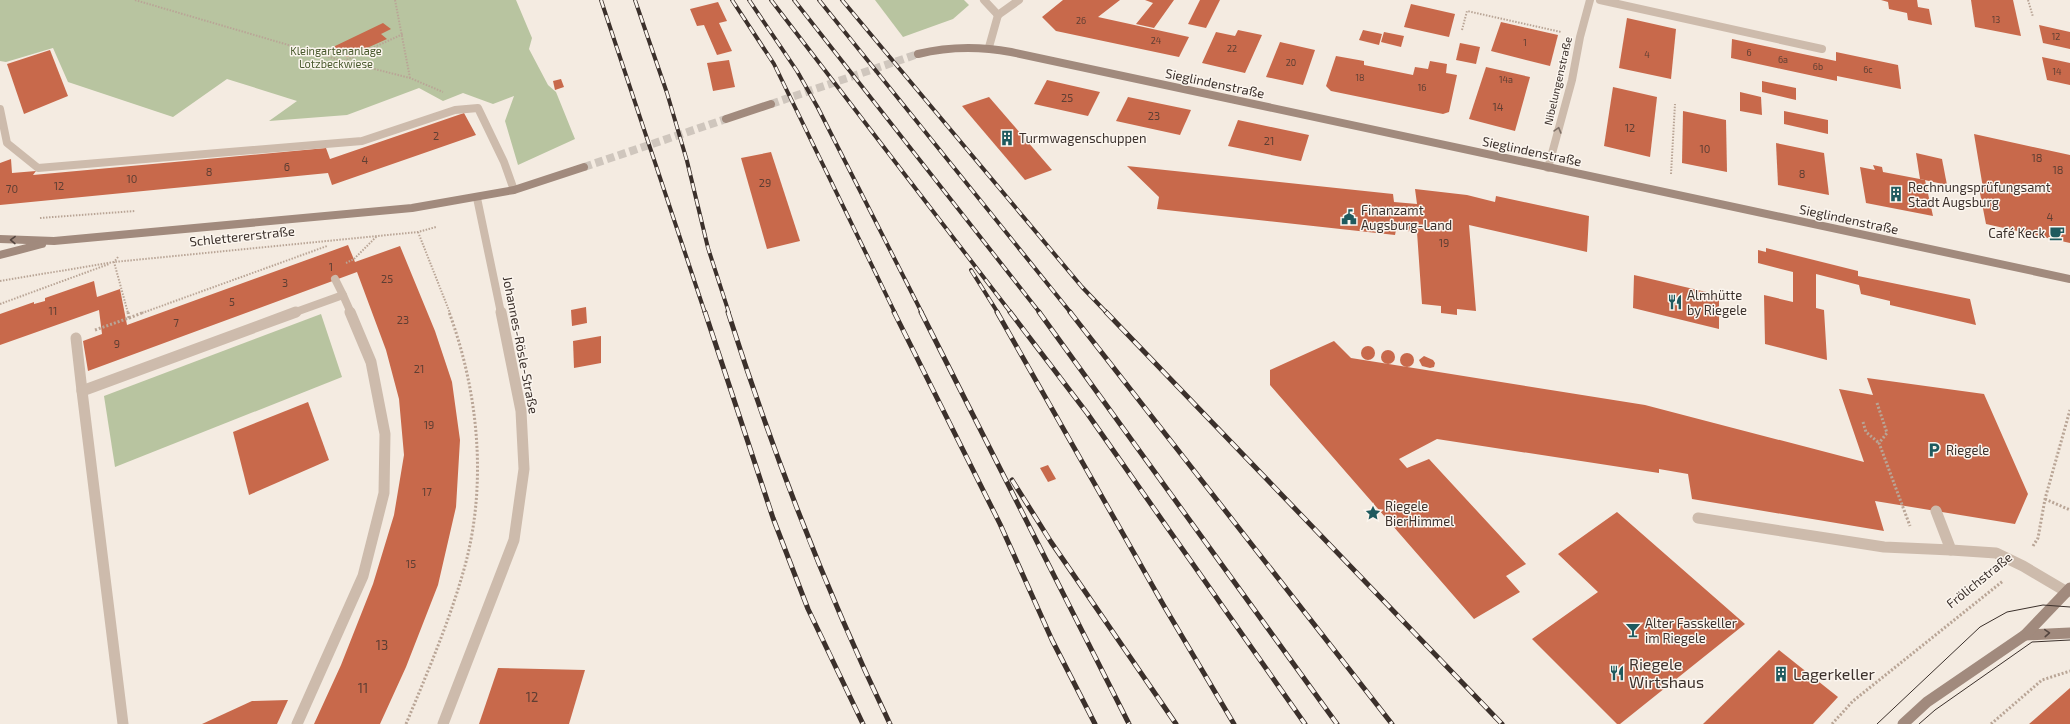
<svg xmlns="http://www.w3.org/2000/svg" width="2070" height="724" font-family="'Exo 2',sans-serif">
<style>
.green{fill:#b8c4a0}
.building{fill:#c8694b}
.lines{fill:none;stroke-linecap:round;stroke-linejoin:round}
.secondary-tunnel{stroke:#cfc6bd;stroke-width:8;stroke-dasharray:8 4;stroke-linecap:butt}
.path-far1{stroke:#b9a596;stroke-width:2;stroke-dasharray:1.5 1.5;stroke-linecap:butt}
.path{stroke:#b9a596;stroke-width:3;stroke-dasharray:2 2;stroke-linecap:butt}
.lane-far1{stroke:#cdbbac;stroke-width:8}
.lane{stroke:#cdbbac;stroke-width:11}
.street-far1{stroke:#cdbbac;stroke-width:8}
.street{stroke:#cdbbac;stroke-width:11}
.secondary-far1{stroke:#a18a7d;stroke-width:8}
.secondary{stroke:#a18a7d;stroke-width:11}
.tram{stroke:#3b302b;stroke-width:1}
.rail-far1-casing{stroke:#3b302b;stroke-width:4}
.rail-casing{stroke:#3b302b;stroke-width:5}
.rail-far1{stroke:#fbf5ee;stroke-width:2.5;stroke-dasharray:8;stroke-linecap:butt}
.rail{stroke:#fbf5ee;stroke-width:3.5;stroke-dasharray:10;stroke-linecap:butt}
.oneway{stroke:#7d6f65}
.oneway2{stroke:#544640}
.labels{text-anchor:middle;stroke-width:3;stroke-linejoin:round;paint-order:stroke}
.far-number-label{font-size:9px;fill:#5e3e33}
.far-park-label{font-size:11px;fill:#4a5a2e;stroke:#fbf5ee}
.far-street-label{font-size:11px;fill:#3b302b;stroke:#fbf5ee}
.number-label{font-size:11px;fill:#5e3e33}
.street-label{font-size:13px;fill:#3b302b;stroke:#fbf5ee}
.poi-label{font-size:13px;fill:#3b302b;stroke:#fbf5ee;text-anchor:start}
.near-number-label{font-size:13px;fill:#5e3e33}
.near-poi-label{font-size:16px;fill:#3b302b;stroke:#fbf5ee;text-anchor:start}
</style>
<rect width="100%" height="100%" fill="#f4ebe1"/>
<g class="green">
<path d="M0,0H516L532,38L529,49L548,85L556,92L575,139L518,165L505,121L514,96L493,104L463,93L443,101L419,88L347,115L269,121L297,101L227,79L173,117L68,82L53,48L6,62L0,61Z"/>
<path d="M875,0H964L969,5L953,19L903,37Z"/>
<path d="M321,314L342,377L115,467L104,396Z"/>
</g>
<g class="building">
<path d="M1063,0H1120L1098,17L1189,37L1179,57L1056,31L1042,17Z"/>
<path d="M1145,0H1174L1154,28L1136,24L1153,3Z"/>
<path d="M1200,0H1220L1206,28L1188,24Z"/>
<path d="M1881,0H1917L1918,7L1929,9L1932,25L1908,20L1907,13L1889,9L1888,2Z"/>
<path d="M1971,0H2013L2021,36L1975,27Z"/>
<path d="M718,2L727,21L719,23L732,51L717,55L704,25L697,26L690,9Z"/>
<path d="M1411,4L1455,14L1449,37L1404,27Z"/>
<path d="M1627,18L1676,29L1671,79L1619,68Z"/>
<path d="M1501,22L1558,35L1550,66L1491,51Z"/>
<path d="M383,23L391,29L381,34L387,39L347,57L333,47Z"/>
<path d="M2039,25L2070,32V49L2043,43Z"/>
<path d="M1238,30L1262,35L1245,73L1202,63L1216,32L1235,36Z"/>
<path d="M1363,30L1382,34L1379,45L1359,40Z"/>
<path d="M1384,32L1404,36L1401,47L1381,42Z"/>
<path d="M1732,39L1836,61V52L1898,65L1901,89L1837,76V81L1731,58Z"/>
<path d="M1280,42L1315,50L1303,85L1266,77Z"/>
<path d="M1460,43L1480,47L1476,64L1456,60Z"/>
<path d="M50,50L68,96L24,114L7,64Z"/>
<path d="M1336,56L1364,61V65L1413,75L1415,67L1428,69L1430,61L1447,64L1446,73L1457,75L1449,112L1443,114L1331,91L1326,86Z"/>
<path d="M2042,57L2070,63V85L2047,80Z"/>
<path d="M729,60L735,87L713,91L707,63Z"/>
<path d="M1486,67L1530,77L1515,131L1469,119Z"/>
<path d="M561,79L564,87L555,90L553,81Z"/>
<path d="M1047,80L1100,92L1088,116L1034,104Z"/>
<path d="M1762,81L1796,88V100L1762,92Z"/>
<path d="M1613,87L1657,97L1650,157L1604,146Z"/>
<path d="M1740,92L1761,97L1762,115L1740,111Z"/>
<path d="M989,97L1052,170L1025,180L962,106Z"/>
<path d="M1128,97L1191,110L1180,135L1116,121Z"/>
<path d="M1683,111L1726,120L1727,172L1682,163Z"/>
<path d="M1784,111L1828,120V134L1784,124Z"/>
<path d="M464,113L476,135L332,185L328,173L0,205V163L11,159L12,173L36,171L33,175L326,148L330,159Z"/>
<path d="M1238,120L1309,135L1301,161L1228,146Z"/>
<path d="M1974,134L2070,155V243L1986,224L1979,188H1983Z"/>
<path d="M1776,143L1824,153L1829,195L1778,185Z"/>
<path d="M771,152L800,241L767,249L741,158Z"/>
<path d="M1916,153L1942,159L1947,185L1920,179Z"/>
<path d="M1873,165L1882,167L1883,172L1925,180L1933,216L1866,203L1860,167L1875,170Z"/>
<path d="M1127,166L1393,194L1394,202L1417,204L1415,189L1467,195L1495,202L1496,196L1589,216L1587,252L1469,225L1476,311L1457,309V315L1441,313V306L1422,304L1417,232L1396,230L1395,235L1157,209L1159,197Z"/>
<path d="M348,245L355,262L400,246L435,331L452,382L460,440L456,507L438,585L406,667L380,724H314L341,665L373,584L394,515L404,455L399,399L386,350L357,272L88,371L83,341L102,334L99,310L0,345V314L34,302V304L45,301V298L94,281L97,297L120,289L127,325Z"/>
<path d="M1766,248L1858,271V276L1970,299L1976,325L1890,305V301L1861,294L1859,285L1816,274V308L1824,310L1827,360L1765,344L1764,295L1793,302V272L1758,263V250L1766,252Z"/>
<path d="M1634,275L1719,295V329L1633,308Z"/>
<path d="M586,307L587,323L572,326L571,310Z"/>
<path d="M601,336V363L574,368L573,341Z"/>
<path d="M1334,341L1351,358L1645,405L1864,462L1839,389L1873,395L1867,378L1984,394L2028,494L2015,524L1875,501L1884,531L1692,499L1688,474L1659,469V473L1437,439L1399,459L1407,468L1429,459L1526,564L1506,576L1520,592L1474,619L1270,385V370Z"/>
<circle cx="1368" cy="353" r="7"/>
<circle cx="1388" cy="357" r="7"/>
<circle cx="1407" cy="360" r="7"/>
<path d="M1424,356L1433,360L1435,363L1434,367L1430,368L1422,366L1419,360Z"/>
<path d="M308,402L329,460L249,495L233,432Z"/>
<path d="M1048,465L1056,479L1048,482L1040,468Z"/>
<path d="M1617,512L1745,624L1620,724H1617L1532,639L1598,592L1558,554Z"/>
<path d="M1779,650L1838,697L1813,724H1703Z"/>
<path d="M498,668L585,670L569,724H479Z"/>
<path d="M2070,688V724H2029L2045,710Z"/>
<path d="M288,700L277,724H202L252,701Z"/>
</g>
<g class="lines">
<g class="secondary-tunnel">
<path d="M771,104L918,54"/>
<path d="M584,167L726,119"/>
</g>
<g class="path-far1">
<path d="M135,0L343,61L410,78L443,92"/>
<path d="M395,0L410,78"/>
<path d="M2028,0L2033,17"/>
<path d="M1462,30L1467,11L1561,32"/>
<path d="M344,61L403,34"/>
<path d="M1671,174L1675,104"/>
<path d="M40,218L135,211"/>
<path d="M418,232L450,313"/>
<path d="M118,257L114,262L128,313"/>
<path d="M346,263L354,259L377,236"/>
<path d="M0,281L114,262L418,232L436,227"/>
<path d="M0,304L109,264"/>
<path d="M142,313L327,246"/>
</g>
<g class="path">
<path d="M129,318L144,312"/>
<path d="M95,330L129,318L128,312"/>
<path d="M1877,403L1887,433L1879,443L1910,526"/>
<path d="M1863,422L1866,432L1879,443"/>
<path d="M2045,499L2070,510"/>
<path d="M2033,546L2038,538L2045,499L2070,410"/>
<path d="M406,724C428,671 451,618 466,562C487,480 478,391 449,312"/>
<path d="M1832,724L1853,701L2003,581"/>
<path d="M1991,724L2042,680L2070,671"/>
</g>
<g class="lane-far1">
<path d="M1600,0L1822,49"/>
<path d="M0,109L7,143L38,168L362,141L455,110L478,108L504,162L514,190"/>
<path d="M335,279L343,295"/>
<path d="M293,313L343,295L351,313"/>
</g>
<g class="lane">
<path d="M76,338L82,391"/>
<path d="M1936,511L1951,550L1996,553L2023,566L2067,592"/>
<path d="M1698,518L1884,547L1951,550"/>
<path d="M123,724L82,391L296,312"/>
<path d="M297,724L363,576L384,493L385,434L371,362L350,312"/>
</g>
<g class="street-far1">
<path d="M984,0L998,15"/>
<path d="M998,15L1019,0"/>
<path d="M989,47L998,15"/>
<path d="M1548,168L1572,80L1580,37L1590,0"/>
<path d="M477,198L501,313"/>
</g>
<path class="street" d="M443,724L514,540L524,469L521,411L501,312"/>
<g class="secondary-far1">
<path d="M918,54C950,46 979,46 1011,52L2070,279"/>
<path d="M726,119L771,104"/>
<path d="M0,239L54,241L412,208L514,190L584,167"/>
<path d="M0,255L42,244"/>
</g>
<g class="secondary">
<path d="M2025,635L2070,633"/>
<path d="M1903,724L1927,702L2025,635L2070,588"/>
</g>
<g class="tram">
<path d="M1877,724L1980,627L2007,612L2043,605L2070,607"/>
<path d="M1919,724L1935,710L2032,642L2070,640"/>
</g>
<g class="rail-far1-casing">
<g id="rail-far1">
<path d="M601,0L705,313"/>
<path d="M635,0L667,93L687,161L708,248L729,313"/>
<path d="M732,0L774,64L895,313"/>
<path d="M749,0L797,71L818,108L922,313"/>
<path d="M771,0L1011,313"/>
<path d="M794,0L1040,313"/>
<path d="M819,0L1071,313"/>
<path d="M842,0L1082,287L1107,313"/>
<path d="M971,270L998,313"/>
</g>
</g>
<g class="rail-casing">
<g id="rail">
<path d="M705,312L773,518L808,609L863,724"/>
<path d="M728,312C773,453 826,591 890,724"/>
<path d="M894,312L1000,524L1052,640L1095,724"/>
<path d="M921,312L1129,724"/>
<path d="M997,312L1164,606L1234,724"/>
<path d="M1010,312L1087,413L1305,724"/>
<path d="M1039,312L1337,724"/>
<path d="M1070,312L1392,724"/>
<path d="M1106,312L1502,724"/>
<path d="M1012,480L1051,542L1176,724"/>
</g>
</g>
<use href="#rail-far1" class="rail-far1"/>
<use href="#rail" class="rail"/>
</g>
<defs><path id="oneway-chevron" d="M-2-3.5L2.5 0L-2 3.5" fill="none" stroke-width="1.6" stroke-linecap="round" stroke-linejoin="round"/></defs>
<use class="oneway" href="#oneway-chevron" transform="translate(1558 130) rotate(-74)"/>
<g class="oneway2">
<use href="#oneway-chevron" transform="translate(13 240) rotate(-179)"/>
<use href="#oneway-chevron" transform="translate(2047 633) rotate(-4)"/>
</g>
<defs>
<g id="building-bare" transform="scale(1.2)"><path d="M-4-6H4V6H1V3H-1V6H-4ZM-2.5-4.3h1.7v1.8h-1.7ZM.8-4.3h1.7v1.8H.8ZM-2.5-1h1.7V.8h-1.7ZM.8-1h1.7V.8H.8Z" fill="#1f5a5e" stroke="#fbf5ee" stroke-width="2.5" paint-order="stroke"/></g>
<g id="civic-bare" transform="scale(1.2)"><path d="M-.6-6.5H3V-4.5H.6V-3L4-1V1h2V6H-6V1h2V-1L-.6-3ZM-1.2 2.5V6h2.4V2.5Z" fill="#1f5a5e" stroke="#fbf5ee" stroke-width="2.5" paint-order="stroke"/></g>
<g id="cafe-bare" transform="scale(1.2)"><path d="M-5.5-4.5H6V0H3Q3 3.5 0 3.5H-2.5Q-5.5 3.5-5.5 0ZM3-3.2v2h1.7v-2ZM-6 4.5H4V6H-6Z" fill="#1f5a5e" stroke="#fbf5ee" stroke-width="2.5" paint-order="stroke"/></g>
<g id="restaurant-bare" transform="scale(1.2)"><path d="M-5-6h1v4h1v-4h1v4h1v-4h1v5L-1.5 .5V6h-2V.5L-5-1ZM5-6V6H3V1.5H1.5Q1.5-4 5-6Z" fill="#1f5a5e" stroke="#fbf5ee" stroke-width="2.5" paint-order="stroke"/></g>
<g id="parking-bare" transform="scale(1.2)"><path d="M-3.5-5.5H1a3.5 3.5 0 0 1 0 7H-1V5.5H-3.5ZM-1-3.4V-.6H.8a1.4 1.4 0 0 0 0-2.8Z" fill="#1f5a5e" stroke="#fbf5ee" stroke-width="2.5" paint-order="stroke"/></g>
<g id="sight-bare" transform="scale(1.2)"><path d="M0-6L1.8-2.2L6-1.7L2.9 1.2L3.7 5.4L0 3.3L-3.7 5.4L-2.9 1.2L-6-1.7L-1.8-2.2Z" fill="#1f5a5e" stroke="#fbf5ee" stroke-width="2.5" paint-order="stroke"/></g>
<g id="bar-bare" transform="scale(1.2)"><path d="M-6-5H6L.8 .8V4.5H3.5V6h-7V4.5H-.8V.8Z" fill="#1f5a5e" stroke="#fbf5ee" stroke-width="2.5" paint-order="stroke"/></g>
</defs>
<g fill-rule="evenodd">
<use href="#building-bare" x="1007" y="138"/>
<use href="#building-bare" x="1896" y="194"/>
<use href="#civic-bare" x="1349" y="217"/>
<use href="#cafe-bare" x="2057" y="233"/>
<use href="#restaurant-bare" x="1675" y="302"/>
<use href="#parking-bare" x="1934" y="450"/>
<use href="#sight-bare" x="1373" y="513"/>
<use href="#bar-bare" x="1633" y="630"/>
<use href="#restaurant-bare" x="1617" y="673"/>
<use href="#building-bare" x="1781" y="674"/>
</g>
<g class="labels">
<g class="far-number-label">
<text x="1996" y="23">13</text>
<text x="1081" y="24">26</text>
<text x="2056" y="40">12</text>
<text x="1156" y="44">24</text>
<text x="1525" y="46">1</text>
<text x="1232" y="52">22</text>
<text x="1749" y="56">6</text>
<text x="1647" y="58">4</text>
<text x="1783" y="63">6a</text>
<text x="1291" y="66">20</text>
<text x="1818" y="70">6b</text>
<text x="1868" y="73">6c</text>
<text x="2057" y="75">14</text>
<text x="1360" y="81">18</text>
<text x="1506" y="83">14a</text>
<text x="1422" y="91">16</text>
</g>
<g class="far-park-label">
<text x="336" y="55">Kleingartenanlage<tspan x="336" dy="13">Lotzbeckwiese</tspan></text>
</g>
<g class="far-street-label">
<text transform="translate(1558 81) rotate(-77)" y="4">Nibelungenstraße</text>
</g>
<g class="number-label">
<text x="1067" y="102">25</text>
<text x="1498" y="111">14</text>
<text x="1154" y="120">23</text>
<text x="1630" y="132">12</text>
<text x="436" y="140">2</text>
<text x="1269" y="145">21</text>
<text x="1705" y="153">10</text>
<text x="2037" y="162">18</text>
<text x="365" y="164">4</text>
<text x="287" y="171">6</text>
<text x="2058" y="174">18</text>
<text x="209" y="176">8</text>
<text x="1802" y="178">8</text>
<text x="132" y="183">10</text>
<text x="765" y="187">29</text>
<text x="59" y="190">12</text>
<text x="12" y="193">70</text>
<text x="2050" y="221">4</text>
<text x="1444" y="247">19</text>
<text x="331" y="271">1</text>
<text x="387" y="283">25</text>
<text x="285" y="287">3</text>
<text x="232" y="306">5</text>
<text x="53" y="315">11</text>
<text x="403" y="324">23</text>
<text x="176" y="327">7</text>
<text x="117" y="348">9</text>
<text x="419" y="373">21</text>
<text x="429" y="429">19</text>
<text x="427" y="496">17</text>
<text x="411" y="568">15</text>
</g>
<g class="street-label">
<text transform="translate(1215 83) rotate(12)" y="5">Sieglindenstraße</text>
<text transform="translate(1532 151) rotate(12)" y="5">Sieglindenstraße</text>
<text transform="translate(1849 219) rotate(12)" y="5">Sieglindenstraße</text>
<text transform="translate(242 236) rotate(-6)" y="5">Schlettererstraße</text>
<text transform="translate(521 345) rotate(79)" y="5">Johannes-Rösle-Straße</text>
<text transform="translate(1979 580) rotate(-39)" y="5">Frölichstraße</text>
</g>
<g class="poi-label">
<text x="1019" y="143">Turmwagenschuppen</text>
<text x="1908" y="192">Rechnungsprüfungsamt<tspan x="1908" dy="15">Stadt Augsburg</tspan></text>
<text x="1361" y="215">Finanzamt<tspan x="1361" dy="15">Augsburg-Land</tspan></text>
<text x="2045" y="238" text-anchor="end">Café Keck</text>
<text x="1687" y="300">Almhütte<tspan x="1687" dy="15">by Riegele</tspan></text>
<text x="1946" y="455">Riegele</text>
<text x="1385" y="511">Riegele<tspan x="1385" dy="15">BierHimmel</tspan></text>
<text x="1645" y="628">Alter Fasskeller<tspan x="1645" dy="15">im Riegele</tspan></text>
</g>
<g class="near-number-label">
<text x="382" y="650">13</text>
<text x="363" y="693">11</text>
<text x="532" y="702">12</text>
</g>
<g class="near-poi-label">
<text x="1629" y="670">Riegele<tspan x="1629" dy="18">Wirtshaus</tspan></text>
<text x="1793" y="680">Lagerkeller</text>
</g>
</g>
</svg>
